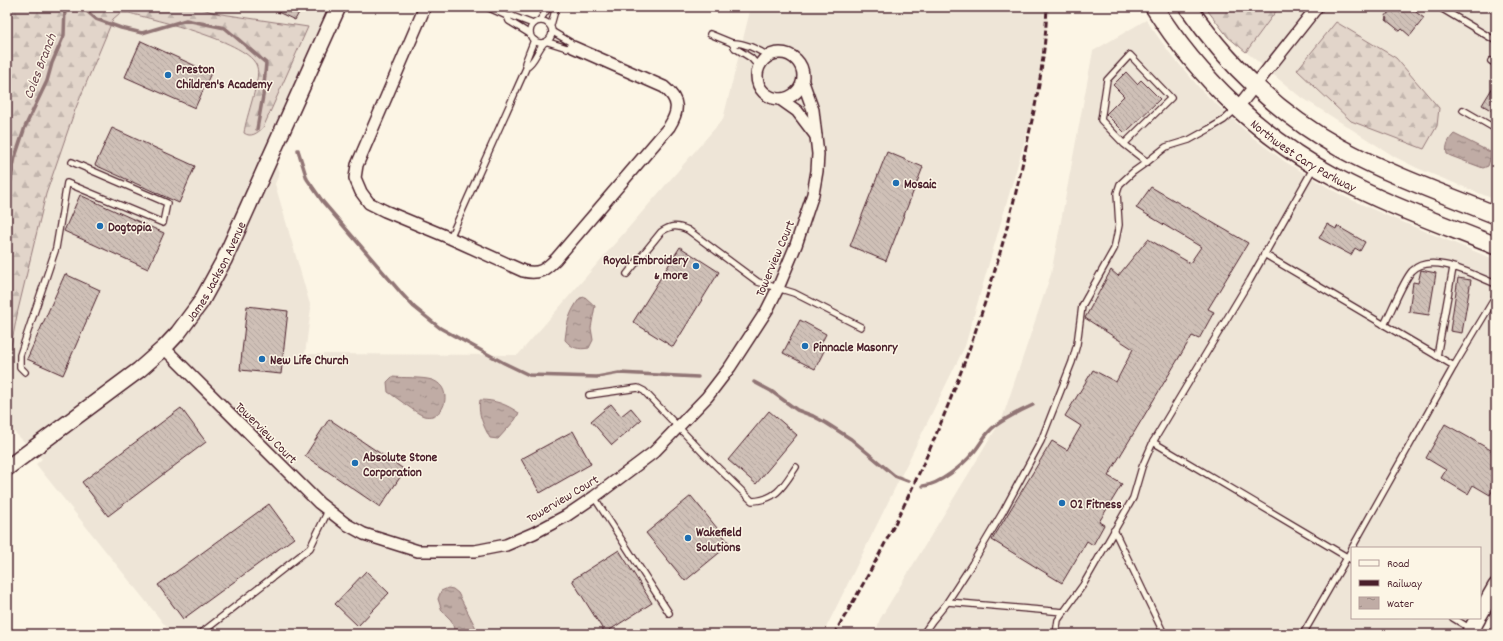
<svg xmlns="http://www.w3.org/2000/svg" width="1503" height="641" font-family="Dekko,sans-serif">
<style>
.built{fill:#eee5d7}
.forest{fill:url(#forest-firs);stroke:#967a7a}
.water{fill:url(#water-ripples);stroke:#917474}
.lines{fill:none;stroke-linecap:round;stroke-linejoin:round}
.stream{stroke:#917474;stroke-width:3.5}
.building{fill:url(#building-back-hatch);stroke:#4a1f2b}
.lane-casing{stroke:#4a1f2b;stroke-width:8}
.street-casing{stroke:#4a1f2b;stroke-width:14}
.secondary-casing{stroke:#4a1f2b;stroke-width:18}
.primary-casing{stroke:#4a1f2b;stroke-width:20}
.lane{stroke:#fcf5e5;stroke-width:5.5}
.street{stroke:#fcf5e5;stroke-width:11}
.secondary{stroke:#fcf5e5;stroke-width:15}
.primary{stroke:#fcf5e5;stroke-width:17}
.rail{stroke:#4a1f2b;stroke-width:3;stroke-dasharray:6 3;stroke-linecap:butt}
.poi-dot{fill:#1f6fb2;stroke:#fcf5e5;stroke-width:1.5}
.labels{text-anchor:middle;stroke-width:3;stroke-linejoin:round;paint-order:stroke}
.poi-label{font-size:13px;font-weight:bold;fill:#4a1f2b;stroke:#fcf5e5;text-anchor:start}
.street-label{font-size:13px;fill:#4a1f2b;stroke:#fcf5e5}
.water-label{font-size:14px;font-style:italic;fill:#6d4950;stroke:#fcf5e5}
</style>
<defs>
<pattern id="forest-firs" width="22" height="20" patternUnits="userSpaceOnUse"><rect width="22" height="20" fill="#e2d5ca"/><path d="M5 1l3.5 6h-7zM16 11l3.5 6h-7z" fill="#c3b6ae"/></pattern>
<pattern id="water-ripples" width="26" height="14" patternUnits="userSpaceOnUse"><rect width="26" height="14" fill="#c0aca5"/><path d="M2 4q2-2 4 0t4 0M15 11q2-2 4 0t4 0" fill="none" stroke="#9e8b87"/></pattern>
<pattern id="building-back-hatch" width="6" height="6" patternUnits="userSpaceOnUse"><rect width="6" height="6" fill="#cfc0b7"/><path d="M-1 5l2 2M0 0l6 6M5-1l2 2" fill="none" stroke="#b3a59e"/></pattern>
</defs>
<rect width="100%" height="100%" fill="#fcf5e5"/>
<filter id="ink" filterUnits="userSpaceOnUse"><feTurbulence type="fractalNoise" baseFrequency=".025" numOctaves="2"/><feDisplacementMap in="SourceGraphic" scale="8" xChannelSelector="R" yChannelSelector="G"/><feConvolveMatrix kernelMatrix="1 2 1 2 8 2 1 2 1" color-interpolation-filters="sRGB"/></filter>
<g filter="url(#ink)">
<g class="built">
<path d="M63,7H334L272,149L279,174L275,184L311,308L305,354L518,355L723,119L751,7H1049L1040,88L965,346L823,634H172L36,464L42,459L7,425V238Z"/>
<path d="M1205,7H1496V200L1417,168L1395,157L1298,95L1228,37Z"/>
<path d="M1146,20L1169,52L1202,91L1251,136L1284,161L1341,195L1390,217L1496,260V586L1480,614V548H1352V618H1478L1469,634H875L880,619L1002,419L1051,274L1093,51Z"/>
</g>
<g class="forest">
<path d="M7,7H197L215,13L308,27L263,128C257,133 251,138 244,133C246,116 261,79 257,67C250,41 154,20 129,13H120L113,19L75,110L46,194L18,310L7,367Z"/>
<path d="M1205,7H1279L1246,52L1228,37Z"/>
<path d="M1336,22L1396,58L1439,108L1437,126L1424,149L1351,121L1297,70Z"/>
</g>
<g class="water">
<path d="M1454,134L1492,153L1488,166L1483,168L1451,156L1447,154C1445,146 1449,139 1454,134Z"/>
<path d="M585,297L595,306L591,328L593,340L589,348C578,350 572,348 565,340C567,322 569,313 580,298Z"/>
<path d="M392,377C403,378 422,377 432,380C454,387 446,421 424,416C417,414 396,397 388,392L387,382Z"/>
<path d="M480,400C495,400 506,404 519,413L515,420L498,439L490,438C484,427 477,413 480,400Z"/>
<path d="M448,588L453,589L458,593L479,634H456L451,620L442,611L438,599L441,591Z"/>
</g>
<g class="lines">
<g class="stream">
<path d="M82,7L96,19L121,28L142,33L186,20L225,28L266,63L263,96L257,129"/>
<path d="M298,150L307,179L323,202L402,294L414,307L440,328L504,363L529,375L597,377L619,373L698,377"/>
<path d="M7,200L15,157L25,127L47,81L52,63L64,35L65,7"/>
<path d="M754,382L771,391L797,410L813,416L826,423L851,439L895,476L908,481"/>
<path d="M923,486C939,485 963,465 973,453C981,444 985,433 995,426C1006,418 1020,411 1033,405"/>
</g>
</g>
<g class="building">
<path d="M267,7H302L295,20Z"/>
<path d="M1393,7H1409L1424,18L1410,36L1402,29L1400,31L1386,20L1387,18L1385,17Z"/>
<path d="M141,41L211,73L195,108L125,77Z"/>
<path d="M1126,72L1137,84L1141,80L1160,99L1125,133L1106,114L1124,96L1113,85Z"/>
<path d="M1496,82V113L1482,105Z"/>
<path d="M112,128L195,166L179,203L95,165Z"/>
<path d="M887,152L923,167L886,261L850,246Z"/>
<path d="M1151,187L1248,243L1208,309L1214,312L1199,339L1192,336L1108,476L1122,484L1099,522L1104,525L1093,545L1087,541L1062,583L992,540L1052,441L1067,450L1081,426L1065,416L1093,370L1116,382L1133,349L1085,318L1111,270L1118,276L1148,239L1190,263L1201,247L1136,208Z"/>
<path d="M80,195L164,233L148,269L64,231Z"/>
<path d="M1327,224L1336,229L1337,226L1365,242L1360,251L1355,248L1351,255L1319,238Z"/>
<path d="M680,247L719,272L673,347L633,322Z"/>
<path d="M1421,270L1436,273L1429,315L1409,312L1413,282L1418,283Z"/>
<path d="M65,274L100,290L63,375L27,359Z"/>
<path d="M1458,278L1471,280L1462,333L1450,331Z"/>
<path d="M247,306L288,311L281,374L240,370Z"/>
<path d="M800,320L826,334L821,344L826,347L815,369L783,353Z"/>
<path d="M611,404L621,416L631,408L641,420L612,445L591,421Z"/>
<path d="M181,408L206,442L108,516L82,482Z"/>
<path d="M769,411L797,435L756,484L728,460Z"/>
<path d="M329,419L405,470L380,507L305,456Z"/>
<path d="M1445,424L1496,453V484L1490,495L1473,485L1468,494L1441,478L1446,470L1426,458Z"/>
<path d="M573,431L591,464L540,493L521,459Z"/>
<path d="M691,496L730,544L685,581L646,533Z"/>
<path d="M269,504L294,538L183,619L158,585Z"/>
<path d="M619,550L652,603L605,633L572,580Z"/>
<path d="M366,571L389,593L358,626L335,604Z"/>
</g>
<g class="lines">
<g class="lane-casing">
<g id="lane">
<path d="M487,7L507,16"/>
<path d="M1439,7L1496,41"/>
<path d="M540,20L549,7"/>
<circle cx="541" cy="32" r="11"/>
<path d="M551,25L556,7"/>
<path d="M530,34L509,21L507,16H512L533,24"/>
<path d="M710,34L732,43"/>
<path d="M534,40L525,63L527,66C535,62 537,50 544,43"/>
<path d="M548,42L567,48L573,47L570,42L553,32"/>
<path d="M1491,61L1496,64"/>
<path d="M759,67L751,58L735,48L732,43C744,42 758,50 769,56"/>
<path d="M1463,110L1496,129"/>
<path d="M1124,144L1101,120L1107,80L1130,55L1171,98L1124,144L1147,162"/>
<path d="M450,238L527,66"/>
<path d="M1264,254L1454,366"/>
<path d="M627,274L661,232C671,225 677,225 688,230L758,282L794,293L861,327"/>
<path d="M1384,325C1391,312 1403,281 1412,271C1431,251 1475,276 1496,284"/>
<path d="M1437,356L1453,268"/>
<path d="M25,372L20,367V355L56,248L67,183L163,223L167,203L72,162"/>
<path d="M589,395L638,388L644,391L704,454L752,501C777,500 784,485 796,467"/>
<path d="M1153,442L1352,560"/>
<path d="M594,497L669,613"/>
<path d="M1114,530L1164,634"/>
<path d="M1352,548L1454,366L1496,296"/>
<path d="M948,602L1064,612"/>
<path d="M1453,618L1471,629"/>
<path d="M200,634L310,548L328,511"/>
<path d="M923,634L932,621L946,604L972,564L1004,510L1041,441L1072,362L1077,344L1082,306L1114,249L1119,225L1117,193L1120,184L1133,172L1147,162L1166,147L1189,140L1209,129L1224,120L1236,109"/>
<path d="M1056,634L1058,620L1083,585L1133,498L1142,467L1153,442L1250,280L1314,167"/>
<path d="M1303,634L1352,549"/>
</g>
</g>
<g class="street-casing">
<g id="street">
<path d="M425,7L357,165L355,178L361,192L369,203L385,211L450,238L523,271C539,275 545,270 556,259L669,127C679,111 680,100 664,87L573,47"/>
<circle cx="780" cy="76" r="23"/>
<path d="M780,99L797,111L816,136"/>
<path d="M1238,107L1317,7"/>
<path d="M164,348L319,503L346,524L364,534L418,551H475L506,545L534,533L566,516L594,497L654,452L707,397L730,367L767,310L778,288L796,245L813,194L817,171L818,154L813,110L803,82"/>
</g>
</g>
<g class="secondary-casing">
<g id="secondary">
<path id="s1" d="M7,468L139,370L164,348L178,333L201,302L224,260L338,7"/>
<path d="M1480,614L1496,586"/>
<path d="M1469,634L1478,618"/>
</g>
</g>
<g class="primary-casing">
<g id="primary">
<path id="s2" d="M1154,7C1198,77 1261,138 1335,177C1386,205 1442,224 1496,246"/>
<path d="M1188,7C1227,64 1279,114 1340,148C1390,175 1444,194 1496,215"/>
</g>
</g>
<use href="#lane" class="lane"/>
<use href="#street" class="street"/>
<use href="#secondary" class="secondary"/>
<use href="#primary" class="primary"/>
<path class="rail" d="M834,634C922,489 985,331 1022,166C1029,132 1038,98 1042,64C1045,45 1046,26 1047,7"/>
</g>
</g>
<g class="poi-dot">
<circle cx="168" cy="75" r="4"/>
<circle cx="896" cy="183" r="4"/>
<circle cx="100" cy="226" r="4"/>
<circle cx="696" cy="266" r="4"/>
<circle cx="805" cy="346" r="4"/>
<circle cx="262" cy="359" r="4"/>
<circle cx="355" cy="463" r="4"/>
<circle cx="1062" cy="503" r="4"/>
<circle cx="688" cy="538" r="4"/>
</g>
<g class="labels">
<g class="poi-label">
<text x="176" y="73">Preston<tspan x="176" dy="15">Children's Academy</tspan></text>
<text x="904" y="188">Mosaic</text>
<text x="108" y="231">Dogtopia</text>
<text x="688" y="264" text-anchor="end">Royal Embroidery<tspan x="688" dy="15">&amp; more</tspan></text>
<text x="813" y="351">Pinnacle Masonry</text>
<text x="270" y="364">New Life Church</text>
<text x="363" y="461">Absolute Stone<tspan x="363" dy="15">Corporation</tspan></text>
<text x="1070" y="508">O2 Fitness</text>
<text x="696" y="536">Wakefield<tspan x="696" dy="15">Solutions</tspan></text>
</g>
<g class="street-label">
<text dy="5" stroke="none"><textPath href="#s2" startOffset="213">Northwest Cary Parkway</textPath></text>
<text transform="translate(774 258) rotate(-67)" y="5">Towerview Court</text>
<text dy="5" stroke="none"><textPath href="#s1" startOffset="291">James Jackson Avenue</textPath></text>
<text transform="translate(267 432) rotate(45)" y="5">Towerview Court</text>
<text transform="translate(562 498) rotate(-31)" y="5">Towerview Court</text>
</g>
<g class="water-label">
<text transform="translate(39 66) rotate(-69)" y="5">Coles Branch</text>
</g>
</g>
<rect width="1503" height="641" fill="none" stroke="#fcf5e5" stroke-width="24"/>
<rect x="12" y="12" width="1479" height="617" fill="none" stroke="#4a1f2b" stroke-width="1.5" filter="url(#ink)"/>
<rect x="1351" y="547" width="130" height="72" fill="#fcf5e5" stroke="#b59f9b"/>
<rect x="1359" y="560" width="20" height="6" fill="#fcf5e5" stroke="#b59f9b"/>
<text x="1387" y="567" font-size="12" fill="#4a1f2b">Road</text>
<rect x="1359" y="580" width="20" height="6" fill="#4a1f2b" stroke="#b59f9b"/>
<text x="1387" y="587" font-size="12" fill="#4a1f2b">Railway</text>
<rect x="1359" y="597" width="20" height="12" fill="url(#water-ripples)" stroke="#b59f9b"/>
<text x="1387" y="607" font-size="12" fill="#4a1f2b">Water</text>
</svg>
